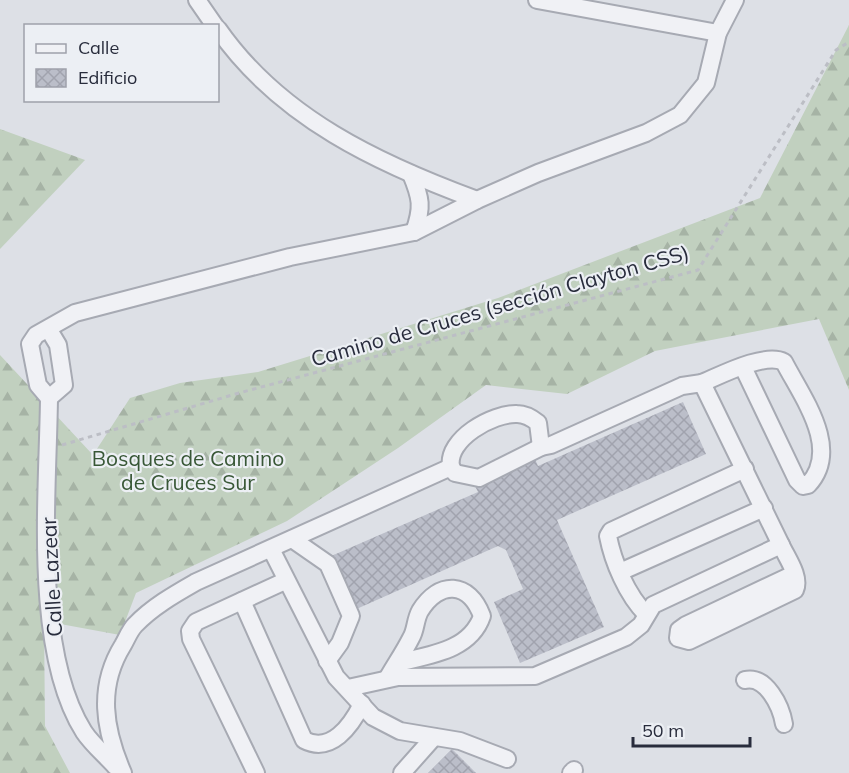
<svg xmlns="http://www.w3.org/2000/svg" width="849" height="773" font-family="Mulish,sans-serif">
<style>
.forest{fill:url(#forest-firs)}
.building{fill:url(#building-cross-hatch)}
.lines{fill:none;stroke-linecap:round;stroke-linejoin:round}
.minor-casing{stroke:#a7aab3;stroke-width:20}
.path{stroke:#bcbec5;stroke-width:3;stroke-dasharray:4.5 4.5;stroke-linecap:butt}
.minor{stroke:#f0f1f5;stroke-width:16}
.labels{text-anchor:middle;stroke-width:4.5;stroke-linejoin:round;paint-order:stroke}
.street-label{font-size:21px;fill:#282c3c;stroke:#eceff4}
.park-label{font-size:21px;fill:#385736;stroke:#eceff4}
</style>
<defs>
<pattern id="forest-firs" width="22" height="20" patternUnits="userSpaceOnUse" patternTransform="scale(1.5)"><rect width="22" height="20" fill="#c1d0bf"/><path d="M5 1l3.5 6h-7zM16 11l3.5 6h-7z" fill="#a6b3a5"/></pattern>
<pattern id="building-cross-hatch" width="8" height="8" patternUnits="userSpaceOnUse" patternTransform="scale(1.5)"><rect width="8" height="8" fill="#bbbec9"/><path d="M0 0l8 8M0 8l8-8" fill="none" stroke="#a1a3ae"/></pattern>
</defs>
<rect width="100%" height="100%" fill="#dde0e6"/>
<g class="forest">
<path d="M849,25V390L819,319L655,351L567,394L486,385L398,448L287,521L136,593L120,635L44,621L45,726L70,773H0V355L93,455L130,398L180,383L258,372L498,298L760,198Z"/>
<path d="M0,129L85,160L0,249Z"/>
</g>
<g class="building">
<path d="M683,402L706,454L557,520L604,627L520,663L494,602L523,589L506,550L498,546L352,611L329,557L478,492L475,486L535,459L538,466Z"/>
<path d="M452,749L476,773H428Z"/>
</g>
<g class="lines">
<g class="minor-casing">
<g id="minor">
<path d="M197,0L215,26"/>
<path d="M537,0L718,33"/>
<path d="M218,29C280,118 379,164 477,200"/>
<path d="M411,174C421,198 423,207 414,232"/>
<path d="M49,330L58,345L64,385L49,398"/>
<path d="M702,383C721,375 765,352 784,362C802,397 842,449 808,485L803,486L797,480L743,367"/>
<path d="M49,398L38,385L30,344L36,335L75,313L290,257L414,232L477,200L538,173L646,133L680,115L706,83L718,33L735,0"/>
<path d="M49,398C48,492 32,650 84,732C92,744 105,755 115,766"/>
<path d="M451,467C446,439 493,413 517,414C526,414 532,418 538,423L541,447"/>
<path d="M292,539L328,564L351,616L340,643L327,661"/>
<path d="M781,545C787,558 801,577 795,590L689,641L678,638L679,630L686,625L794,574"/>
<path d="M271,549L336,677L373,717L400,731L460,741L507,759"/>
<path d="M620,572L764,508"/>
<path d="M242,601L304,740C331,754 351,726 362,704"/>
<path d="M646,614C627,595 613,562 608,536L611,531L745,469"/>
<path d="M387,679C395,665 404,652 411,638C416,630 415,620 420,611C439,580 469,581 482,616C470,651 429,655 397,663"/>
<path d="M745,680C766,675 781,706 784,724"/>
<path d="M123,773C104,729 97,687 123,645C127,638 130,630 135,625C152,607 175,594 196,582L451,467L455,473L479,478L541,447L551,445L682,386L702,383L781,545L653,605L641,625L626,637L535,676L398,677L348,688"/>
<path d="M256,773L191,639L190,631L196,622L285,581"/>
<path d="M402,773L434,737"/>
<path d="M571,773L574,770"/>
</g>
</g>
<path class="path" d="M62,445L239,393L698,270L836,50L849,42"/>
<use href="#minor" class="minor"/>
</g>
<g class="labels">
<g class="street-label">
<text transform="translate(500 306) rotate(-16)" y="7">Camino de Cruces (sección Clayton CSS)</text>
<text transform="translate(52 577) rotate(-93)" y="7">Calle Lazear</text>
</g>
<g class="park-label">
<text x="188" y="466">Bosques de Camino<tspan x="188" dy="24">de Cruces Sur</tspan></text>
</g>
</g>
<rect x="24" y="24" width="195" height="78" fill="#eceff4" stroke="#9ea1aa" stroke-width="1.5"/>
<rect x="36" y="44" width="30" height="9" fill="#f0f1f5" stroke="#9ea1aa" stroke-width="1.5"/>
<text x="78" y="54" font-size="18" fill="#282c3c">Calle</text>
<rect x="36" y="69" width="30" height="18" fill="url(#building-cross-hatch)" stroke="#9ea1aa" stroke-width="1.5"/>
<text x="78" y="84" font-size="18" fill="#282c3c">Edificio</text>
<path d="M633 737v9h117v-9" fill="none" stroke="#282c3c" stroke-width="3"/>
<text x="642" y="737" font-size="18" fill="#282c3c" stroke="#eceff4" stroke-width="4.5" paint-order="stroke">50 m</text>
</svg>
